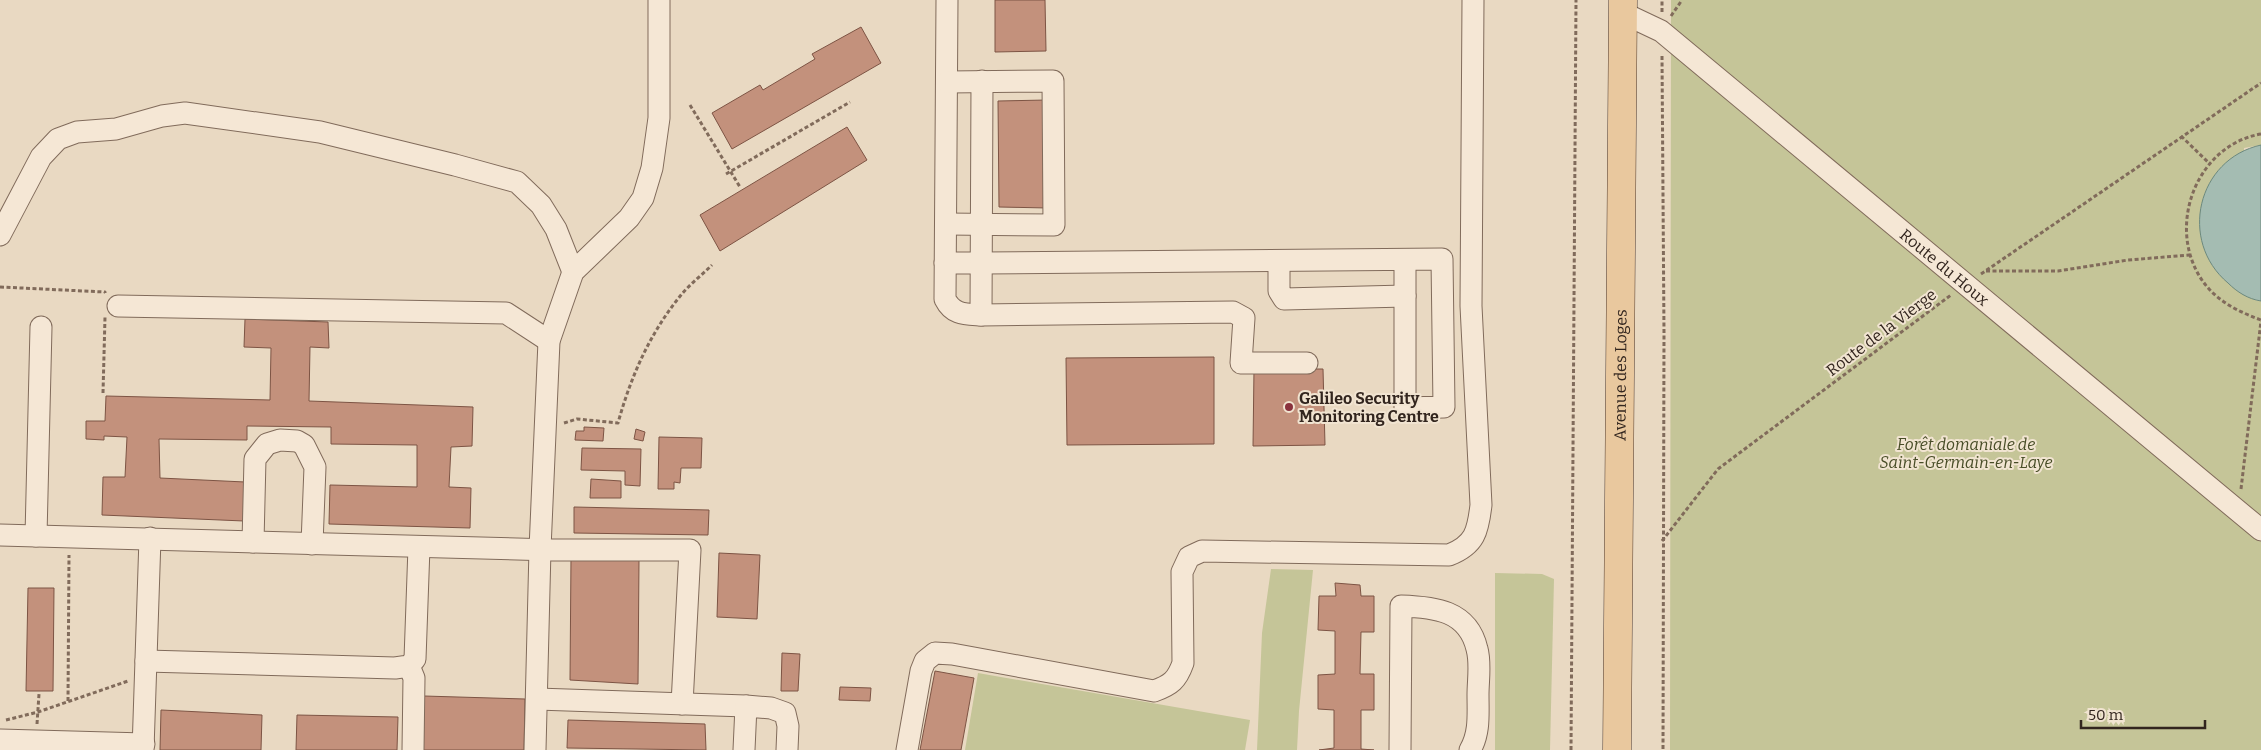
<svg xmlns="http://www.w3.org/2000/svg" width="2261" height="750" font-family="Bitter,serif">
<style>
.green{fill:#c5c598}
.water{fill:#a4bcb2;stroke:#6c897e}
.building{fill:#c3917c;stroke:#7d5444}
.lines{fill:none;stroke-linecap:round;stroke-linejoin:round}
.minor-casing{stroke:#816b5b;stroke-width:23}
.major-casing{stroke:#4f3a2f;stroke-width:29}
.path{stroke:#816b5b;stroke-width:3;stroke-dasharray:4 2.5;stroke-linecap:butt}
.minor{stroke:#f5e7d5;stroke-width:21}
.major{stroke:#e9c89e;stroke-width:28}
.poi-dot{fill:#8a323d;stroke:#f1e4d1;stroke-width:2}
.labels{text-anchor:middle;stroke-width:4;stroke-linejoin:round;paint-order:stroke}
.street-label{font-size:16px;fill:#32251e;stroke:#f1e4d1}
.poi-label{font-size:16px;font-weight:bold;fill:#32251e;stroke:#f1e4d1;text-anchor:start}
.park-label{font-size:16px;font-style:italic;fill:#484d27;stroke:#f1e4d1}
</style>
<rect width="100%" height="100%" fill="#e9d9c2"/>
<g class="green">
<path d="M1671,0H2261V145L2244,148L2255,300L2261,301V750H1670Z"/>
<path d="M1271,569L1313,570L1299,711L1297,750H1257L1262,633Z"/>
<path d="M1495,573L1542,574L1554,579L1550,750H1495Z"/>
<path d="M978,673L1250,720L1245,750H965Z"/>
</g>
<path class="water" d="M2261,145V301C2248,299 2237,292 2228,283C2178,241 2197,159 2261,145Z"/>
<g class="building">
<path d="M995,0H1045L1046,51L995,52Z"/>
<path d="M861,27L881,63L732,149L712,113L760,85L763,90L815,59L812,54Z"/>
<path d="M1047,100L1048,208L999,207L998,101Z"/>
<path d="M847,127L867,160L720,251L700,215Z"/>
<path d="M245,319L328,322L329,348L310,347L309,401L473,407L472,446L451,447L449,487L471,488L470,528L329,524L330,485L417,487V445L331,444V427L247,426V440L159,439L160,478L245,482L244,521L102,515L103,477H125L127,437L104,436V440L86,439V421H105L106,396L270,400L271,348L244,347Z"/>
<path d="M1214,357V444L1067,445L1066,358Z"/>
<path d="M1254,369H1323L1325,445L1253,446Z"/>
<path d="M584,427L604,428L603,441L575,440L576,431H584Z"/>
<path d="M636,429L645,432L643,441L634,439Z"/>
<path d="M659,437L702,438L701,468H681L680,483L674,482V489H658Z"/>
<path d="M582,448L641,449L640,486L625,485V471L581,470Z"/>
<path d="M591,479L621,481V498H590Z"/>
<path d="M574,507L709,510L708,535L574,533Z"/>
<path d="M719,553L760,555L757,619L717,617Z"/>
<path d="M571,558L639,560L638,684L570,680Z"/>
<path d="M1335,583L1360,585L1361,596H1374V632H1361L1360,674H1374V710H1361V749L1374,750H1319L1334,748V710L1318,709V675L1335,674V631L1318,630L1319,596H1336Z"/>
<path d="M28,588H54L53,691H26Z"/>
<path d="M782,653L800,654L798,691H781Z"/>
<path d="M935,671L974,678L961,750H920Z"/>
<path d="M840,687L871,688L870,701L839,700Z"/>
<path d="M424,696L525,699L524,750H422Z"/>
<path d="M161,710L262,715L261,750H160Z"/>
<path d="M297,715L398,717L397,750H296Z"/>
<path d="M568,720L705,724L706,750L567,748Z"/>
</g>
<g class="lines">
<g class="minor-casing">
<g id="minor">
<path d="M947,0L945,299C953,315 965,314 981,315L1233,312L1244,318L1241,363H1307"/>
<path id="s1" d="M1623,13L1661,31L2261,530"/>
<path d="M946,224L1054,225L1053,81L947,82"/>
<path d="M0,235L41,157L58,139L77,132L116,129L162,116L185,113L320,132L455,165L517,182L541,205L556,229L573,272"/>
<path d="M1279,261V291L1284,299L1405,296"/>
<path d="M945,263H982C1135,262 1289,260 1442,259L1444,407L1405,408V260"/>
<path d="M118,306L506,313L549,341"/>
<path d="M981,315L982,81"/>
<path d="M0,535L552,550H690L682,704"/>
<path d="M36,536L41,327"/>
<path d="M253,542L255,459L267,444L280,440L297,441L304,445L315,467L312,544"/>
<path d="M146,661L395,668L409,666L415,659L419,547"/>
<path d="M409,666L414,678L413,750"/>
<path d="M537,699L746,706"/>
<path d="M0,740L144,744"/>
<path d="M143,750L150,538"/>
<path d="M535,750L540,549L549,341L573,272L629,218L643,198L652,168L659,118V0"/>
<path d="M744,750L746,706L771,708L785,713L788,726L787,750"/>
<path d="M907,750L921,671L925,661L935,653L952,654L1154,691C1171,685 1177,680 1183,663L1182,572L1189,557L1202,551L1449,555C1475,545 1478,531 1481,505L1471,306L1473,0"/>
<path d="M1400,750L1401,606C1434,607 1468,610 1477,649C1481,663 1478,680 1478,695C1478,714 1480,733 1470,750"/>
</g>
</g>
<g class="major-casing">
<g id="major">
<path id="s2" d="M1617,750L1623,0"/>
</g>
</g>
<g class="path">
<path d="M1662,12V0"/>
<path d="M1671,16L1682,0"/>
<path d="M1662,56L1664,333L1663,750"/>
<path d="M690,105L740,187"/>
<path d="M2261,134C2197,145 2167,224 2200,277C2214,300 2237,311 2261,320"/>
<path d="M2181,136L2209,163"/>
<path d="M726,174L850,102"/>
<path d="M1986,271H2058L2128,260L2190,255"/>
<path d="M1981,274L2261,83"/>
<path d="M0,287L105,292V293"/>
<path d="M103,393L105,317"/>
<path d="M564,423L577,419L618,423C631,376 650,333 681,295C690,284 702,275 712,265"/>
<path d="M2241,489L2261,321"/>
<path d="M1662,541L1718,469L1951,295"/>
<path d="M68,701L69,555"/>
<path d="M6,720L38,712L128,681"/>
<path d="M37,724L39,694"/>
<path d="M1571,750L1576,0"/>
</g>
<use href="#minor" class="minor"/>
<use href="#major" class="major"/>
</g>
<circle class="poi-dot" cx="1289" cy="407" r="5"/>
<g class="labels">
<g class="street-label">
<text dy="6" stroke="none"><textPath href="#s1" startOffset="411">Route du Houx</textPath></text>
<text transform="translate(1881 332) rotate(-37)" y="6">Route de la Vierge</text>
<text dy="6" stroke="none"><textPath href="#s2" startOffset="375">Avenue des Loges</textPath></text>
</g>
<g class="poi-label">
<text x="1299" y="404">Galileo Security<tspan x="1299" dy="18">Monitoring Centre</tspan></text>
</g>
<g class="park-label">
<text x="1966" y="450">Forêt domaniale de<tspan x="1966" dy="18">Saint-Germain-en-Laye</tspan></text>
</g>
</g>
<path d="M2081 720v8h124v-8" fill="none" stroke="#32251e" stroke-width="2.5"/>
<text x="2088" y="720" font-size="15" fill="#32251e" stroke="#f1e4d1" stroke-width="4" paint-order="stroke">50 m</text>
</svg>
